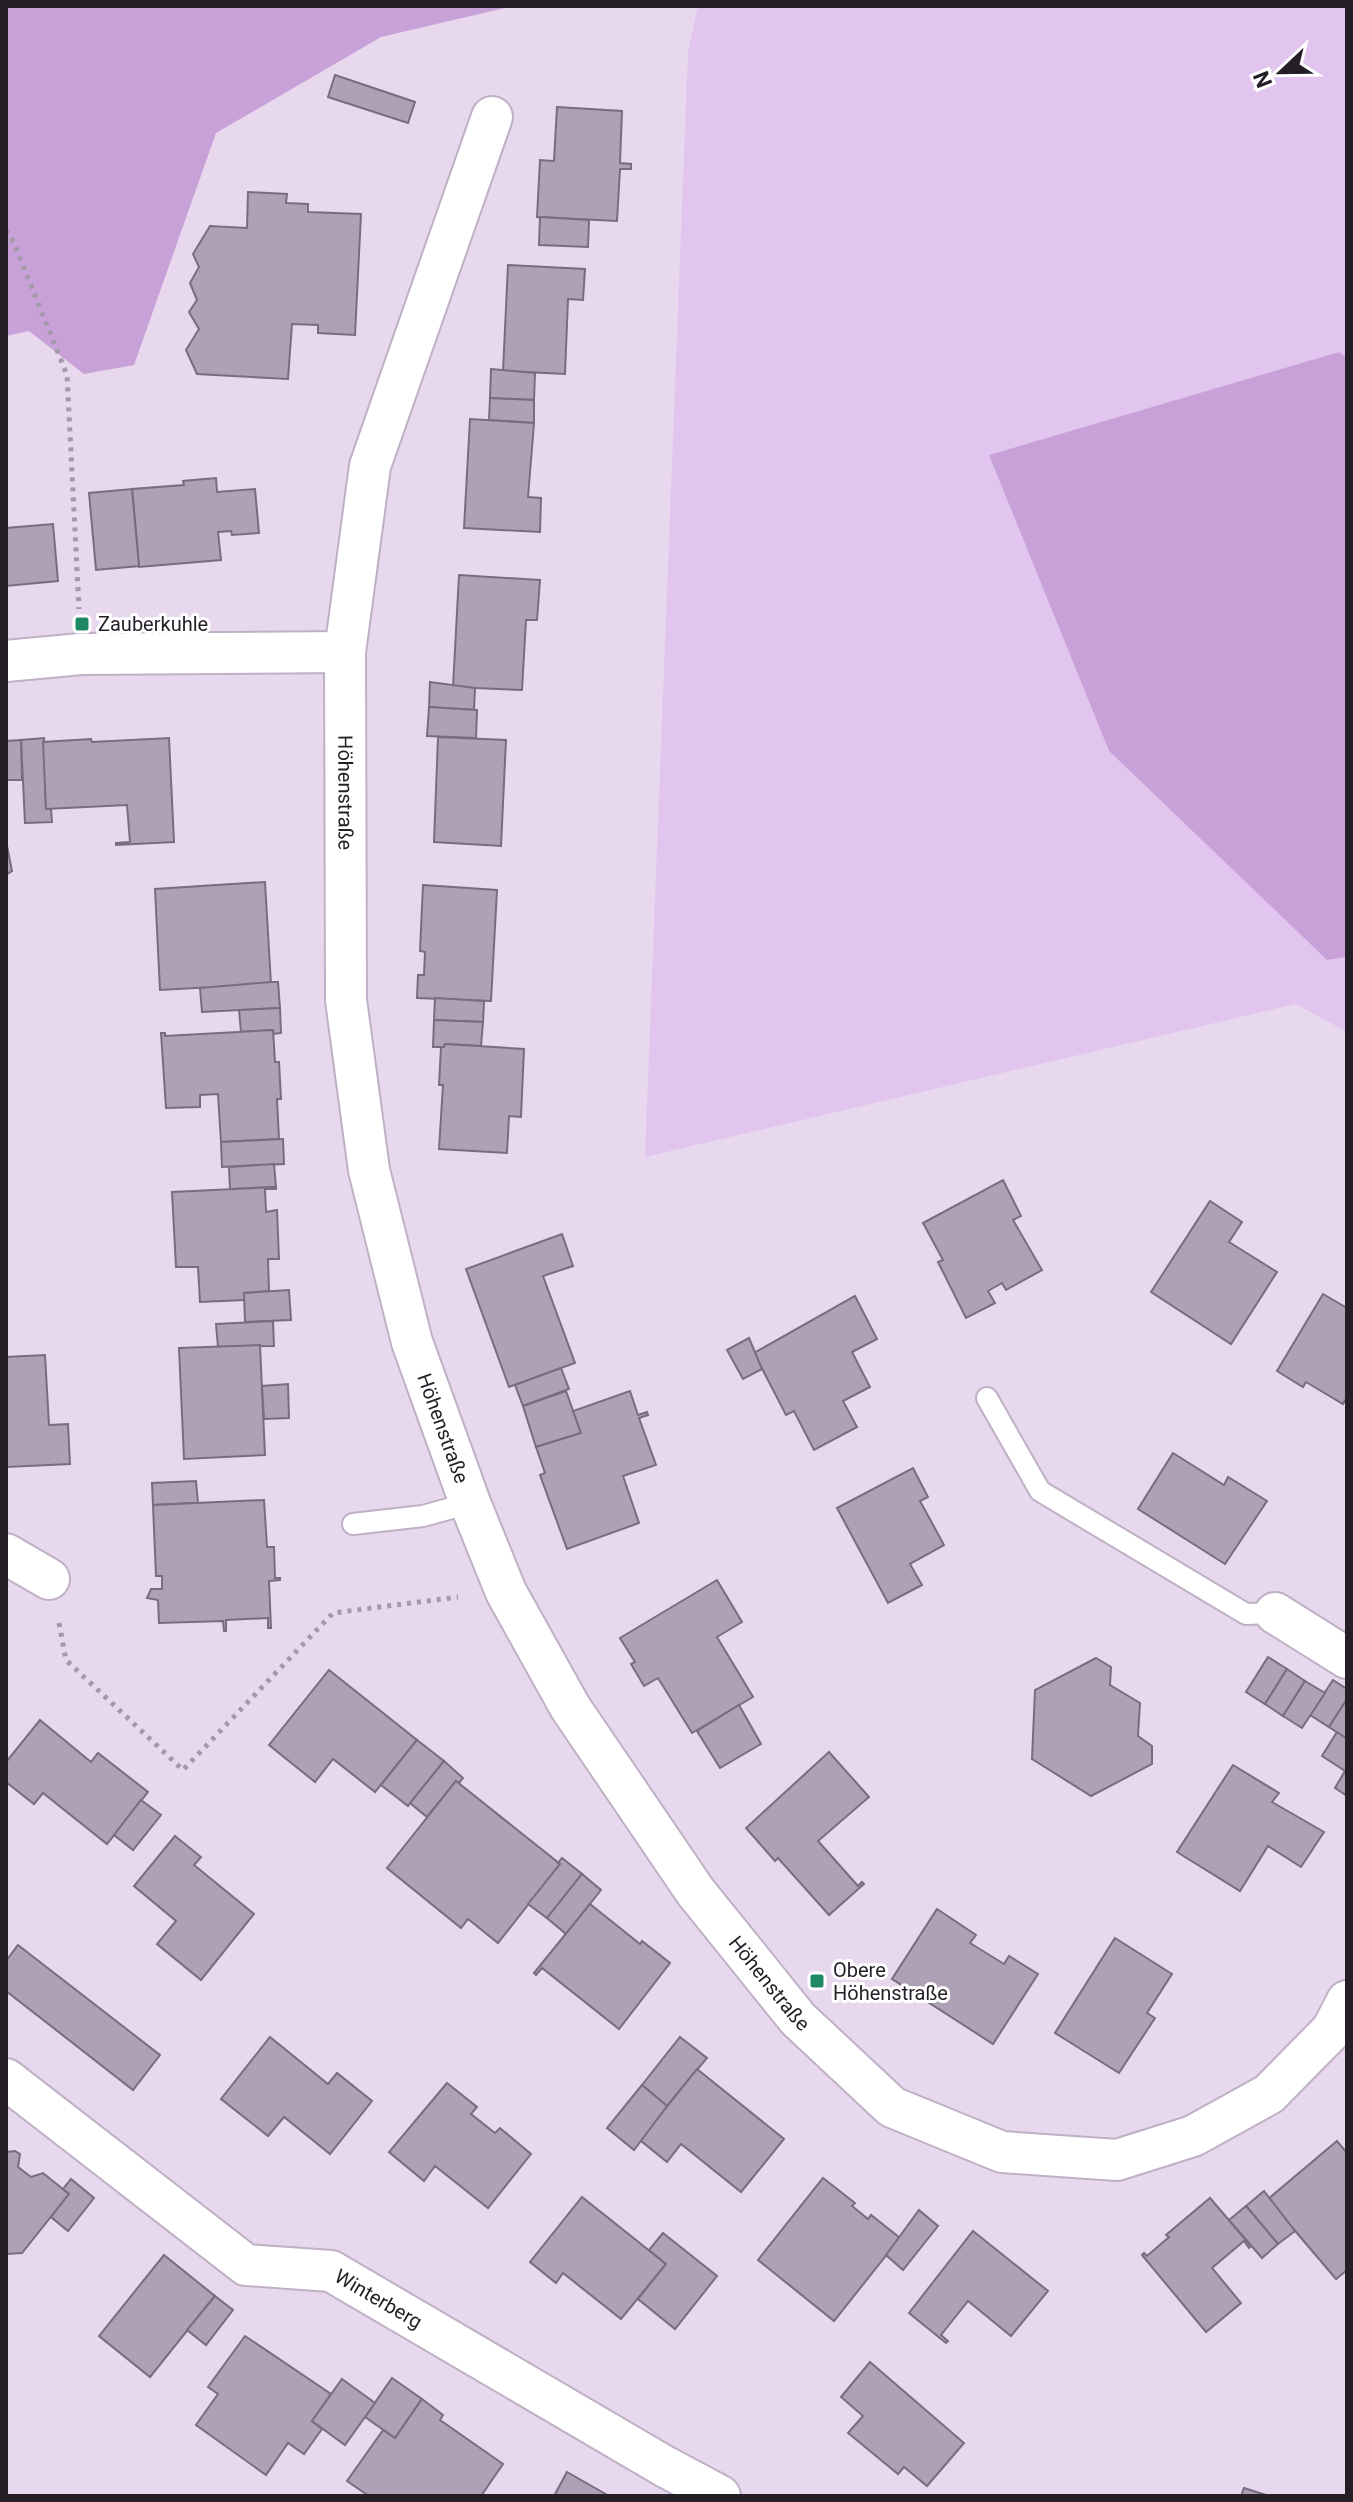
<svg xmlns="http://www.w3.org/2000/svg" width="1353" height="2502" font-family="Roboto,sans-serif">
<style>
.green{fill:#e2c5ef}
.forest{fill:#c7a1d7}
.building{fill:#afa1b5;stroke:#796c7f;stroke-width:2}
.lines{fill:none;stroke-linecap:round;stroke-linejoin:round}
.lane-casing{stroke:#bfb0c5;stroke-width:24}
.street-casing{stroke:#bfb0c5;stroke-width:44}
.path{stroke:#a498a9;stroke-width:5;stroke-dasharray:4 6;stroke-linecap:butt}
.lane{stroke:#fff;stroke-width:20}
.street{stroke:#fff;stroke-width:40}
.poi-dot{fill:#1f8966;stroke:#fff;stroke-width:3}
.labels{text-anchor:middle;stroke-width:6;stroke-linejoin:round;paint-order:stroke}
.poi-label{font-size:20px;fill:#241e26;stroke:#fff;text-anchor:start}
.street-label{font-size:20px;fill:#241e26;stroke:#fff}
</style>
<rect width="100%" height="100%" fill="#e7d8ee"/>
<path class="green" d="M698,6H1347V358L1339,352L989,455L1109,751L1327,960L1347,957V1032L1296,1004L645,1157L688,53Z"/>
<g class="forest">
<path d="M6,6H513L381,37L216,133L134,365L84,374L29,331L6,336Z"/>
<path d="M1339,352L1347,358V957L1327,960L1109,751L989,455Z"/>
</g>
<g class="building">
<path d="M335,75L415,102L408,123L328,97Z"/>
<path d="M557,107L622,111L620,163L631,164V169H620L617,221L537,217L540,160L554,161Z"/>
<path d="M248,192L287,194L286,203L308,204V212L361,214L355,335L318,333V325L292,324L288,379L197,374L186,350L199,329L189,312L197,300L190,283L199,267L193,254L210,226L247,228Z"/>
<path d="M540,217L589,220L588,247L539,245Z"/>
<path d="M508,265L585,269L583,300L568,299L565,374L503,371Z"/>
<path d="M491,369L535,373L534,400L490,398Z"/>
<path d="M490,398L534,400V423L489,420Z"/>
<path d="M470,419L534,423L528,497L541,498L540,532L464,528Z"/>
<path d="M216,478L217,492L255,489L259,533L232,535L231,531L218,532L221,560L139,567L132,489L184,485L183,481Z"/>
<path d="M132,489L139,566L96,570L89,493Z"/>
<path d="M53,524L58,581L6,586V528Z"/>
<path d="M459,575L540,580L537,620H526L522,690L453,687Z"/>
<path d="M430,682L475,688L474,710L429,707Z"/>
<path d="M429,707L477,710L476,738L427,736Z"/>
<path d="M438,737L506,740L501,846L434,842Z"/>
<path d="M44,738L46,809H51L52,822L25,823L21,740Z"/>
<path d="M169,738L174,842L116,845V843L130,842L127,805L46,809L43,742L91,739L92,742Z"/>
<path d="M21,740L22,780H6V741Z"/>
<path d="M6,841L12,871L6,875Z"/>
<path d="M265,882L271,984L160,990L155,889Z"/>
<path d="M423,885L497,890L491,1001L417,998L418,975H424L425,952L420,951Z"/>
<path d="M271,982H278L280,1008L202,1012L200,988Z"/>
<path d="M435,998L484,1001L483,1022L434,1020Z"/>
<path d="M280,1008L281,1033L274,1034L273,1030L241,1032L239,1010Z"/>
<path d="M434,1020L483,1022L481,1046L445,1044L444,1047H433Z"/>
<path d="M273,1030L275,1062H279L281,1099H277L279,1139L221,1142L218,1094L200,1095V1107L166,1108L161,1033H165V1036Z"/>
<path d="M445,1044L524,1049L521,1117L509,1116L507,1153L439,1149L443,1085H439L441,1047H444Z"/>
<path d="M283,1139L284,1164L222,1167L221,1142Z"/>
<path d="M274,1164L276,1187L230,1189L229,1167Z"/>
<path d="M1003,1180L1021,1216L1013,1220L1042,1270L1006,1290L1002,1283L988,1291L995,1303L966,1318L938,1262L943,1260L923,1223Z"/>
<path d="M276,1187V1189H265L266,1212L277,1210L279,1259H268L269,1291L244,1293V1300L200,1302L198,1267H176L172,1192Z"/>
<path d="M1210,1201L1242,1222L1229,1242L1277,1272L1231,1344L1151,1292Z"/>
<path d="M562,1234L573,1266L543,1276L575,1363L509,1387L466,1269Z"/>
<path d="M289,1290L291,1320L245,1322L244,1293Z"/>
<path d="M1323,1294L1347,1308V1397L1343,1404L1306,1382L1303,1387L1277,1371Z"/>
<path d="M855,1296L877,1339L852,1352L870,1387L843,1401L857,1427L814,1450L794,1411L786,1415L754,1353Z"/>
<path d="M273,1321L274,1346L218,1347L216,1324Z"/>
<path d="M749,1338L762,1369L743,1379L727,1350Z"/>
<path d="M260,1345L265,1455L184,1459L179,1348Z"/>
<path d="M45,1355L49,1425L68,1424L70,1464L6,1467V1357Z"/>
<path d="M561,1368L569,1389L523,1406L515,1385Z"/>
<path d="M288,1384L289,1418L264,1419L262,1386Z"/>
<path d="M566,1391L581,1433L536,1447L523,1406Z"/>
<path d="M630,1391L638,1415L647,1412L648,1415L639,1418L656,1465L623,1476L639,1523L567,1549L540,1475L545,1473L536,1447L581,1433L573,1411Z"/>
<path d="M1173,1453L1224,1485L1228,1477L1267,1501L1225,1564L1138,1509Z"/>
<path d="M913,1468L928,1497L920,1501L944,1545L910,1564L922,1585L888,1603L837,1508Z"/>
<path d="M196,1481L198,1503L153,1505L152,1483Z"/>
<path d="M264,1500L267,1547H274L275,1578H280V1580L269,1581L271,1628H268V1618L226,1620V1631H224L223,1621L159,1623L158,1600L147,1598L151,1589H162V1576H156L153,1505Z"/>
<path d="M717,1580L742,1622L717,1637L753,1697L692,1733L658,1678L644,1686L631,1664L635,1662L620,1638Z"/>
<path d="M1268,1657L1287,1669L1265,1704L1246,1692Z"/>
<path d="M1096,1658L1111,1667L1110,1685L1140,1703L1138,1736L1152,1746V1764L1091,1796L1032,1759L1035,1690Z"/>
<path d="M1287,1669L1305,1681L1283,1716L1265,1704Z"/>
<path d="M329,1670L417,1740L375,1792L333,1759L315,1782L269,1745Z"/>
<path d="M1333,1680L1347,1689V1699L1329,1727L1310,1715Z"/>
<path d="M1305,1681L1325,1693L1302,1728L1283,1716Z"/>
<path d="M1347,1699V1739L1329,1727Z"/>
<path d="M739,1705L761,1744L720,1768L697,1731Z"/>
<path d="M40,1720L91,1762L98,1753L148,1792L107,1844L43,1793L34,1804L6,1782V1762Z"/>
<path d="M1337,1732L1347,1739V1796L1335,1788L1345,1771L1322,1756Z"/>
<path d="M417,1740L444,1761L408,1806L381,1785Z"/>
<path d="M829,1752L869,1797L818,1841L858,1886L862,1882L864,1884L829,1915L778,1858L775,1861L746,1828Z"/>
<path d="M444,1761L463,1778L459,1783L456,1781L427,1817L410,1803Z"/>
<path d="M1233,1765L1279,1793L1272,1802L1324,1832L1301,1867L1268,1846L1240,1891L1177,1852Z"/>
<path d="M456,1781L560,1864L498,1943L468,1919L461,1928L387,1868Z"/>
<path d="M141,1800L161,1815L133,1850L114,1835Z"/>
<path d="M175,1836L201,1857L194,1865L254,1914L201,1980L157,1944L176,1921L134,1886Z"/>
<path d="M562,1858L582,1874L547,1918L528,1904L560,1864L558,1863Z"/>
<path d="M582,1874L601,1890L566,1934L547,1918Z"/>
<path d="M590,1904L640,1944L642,1941L670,1963L619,2029L542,1968L536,1975L534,1973Z"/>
<path d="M937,1909L976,1935L970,1943L1004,1964L1009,1956L1038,1974L993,2044L892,1979Z"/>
<path d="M1115,1938L1172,1974L1147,2013L1155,2018L1119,2073L1055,2033Z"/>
<path d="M18,1945L160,2055L133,2090L6,1991V1961Z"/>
<path d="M270,2037L328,2084L337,2073L372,2101L330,2154L284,2117L268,2136L221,2099Z"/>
<path d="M680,2037L707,2058L667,2106L642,2085Z"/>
<path d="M697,2069L784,2139L741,2192L681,2144L667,2162L640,2140Z"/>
<path d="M447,2083L477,2107L471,2114L495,2133L500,2128L531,2154L488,2208L435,2166L424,2181L389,2152Z"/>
<path d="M642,2085L667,2106L634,2150L607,2128Z"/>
<path d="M1337,2141L1347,2153V2270L1336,2279L1268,2199Z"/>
<path d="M15,2151L20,2154L18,2167L31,2177L43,2173L69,2194L22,2253L6,2254V2152Z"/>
<path d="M823,2178L855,2203L852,2206L868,2219L871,2215L900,2238L834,2321L758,2260Z"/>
<path d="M71,2179L94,2198L68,2231L51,2217L69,2194L63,2189Z"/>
<path d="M1264,2191L1295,2231L1278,2244L1246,2206Z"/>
<path d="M582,2197L666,2264L621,2319L563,2273L556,2283L530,2262Z"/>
<path d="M1210,2198L1251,2246L1249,2248L1244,2241L1212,2268L1241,2303L1206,2332L1142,2255L1144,2253L1147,2256L1169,2237L1166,2235Z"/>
<path d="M1246,2206L1278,2244L1262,2258L1229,2220Z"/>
<path d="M919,2210L938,2226L903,2270L886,2255Z"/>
<path d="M973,2231L1048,2291L1011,2336L968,2301L941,2335L948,2341L946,2343L909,2313Z"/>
<path d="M663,2233L717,2276L675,2329L638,2299L666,2264L649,2250Z"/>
<path d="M164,2255L215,2296L150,2377L99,2336Z"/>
<path d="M215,2296L233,2310L206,2345L187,2330Z"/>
<path d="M245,2336L331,2394L312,2421L322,2429L304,2454L288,2443L266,2475L196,2425L218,2394L208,2387Z"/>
<path d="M870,2362L964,2443L927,2486L904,2467L898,2474L848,2433L863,2416L841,2397Z"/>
<path d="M392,2378L422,2399L395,2438L365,2417Z"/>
<path d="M342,2379L375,2403L345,2445L312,2421Z"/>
<path d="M422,2399L443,2415L440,2420L503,2464L481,2496H369L347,2481L383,2430L395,2438Z"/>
<path d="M567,2472L609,2496H554Z"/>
<path d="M1244,2488L1269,2496H1241Z"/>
</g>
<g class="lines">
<g class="lane-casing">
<g id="lane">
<path d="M987,1398L1040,1491L1246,1614L1275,1613"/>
<path d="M353,1524L423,1516L470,1503"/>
</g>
</g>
<g class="street-casing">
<g id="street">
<path id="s1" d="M492,117L370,466L345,652L346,1000L369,1170L412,1342L470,1503L506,1592L570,1707L695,1891L798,2019L892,2107L1002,2152L1117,2160L1193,2136L1269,2094L1332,2030L1347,2001"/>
<path d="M6,661L81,654L345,652"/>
<path d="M6,1554L49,1579"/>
<path d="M1275,1613L1347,1658"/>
<path id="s2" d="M6,2079L246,2265L331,2271L664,2466L720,2496"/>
</g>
</g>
<g class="path">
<path d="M6,230L14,243L67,375L79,609"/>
<path d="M59,1623L66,1660L183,1770L333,1613L458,1597"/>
</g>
<use href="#lane" class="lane"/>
<use href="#street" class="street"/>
</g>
<g class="poi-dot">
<rect x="74" y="616" width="16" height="16" rx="4"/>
<rect x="809" y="1973" width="16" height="16" rx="4"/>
</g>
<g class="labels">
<g class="poi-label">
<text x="98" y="631">Zauberkuhle</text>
<text x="833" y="1977">Obere<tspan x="833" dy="23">Höhenstraße</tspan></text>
</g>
<g class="street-label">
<text dy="7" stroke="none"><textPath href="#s1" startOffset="698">Höhenstraße</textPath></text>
<text dy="7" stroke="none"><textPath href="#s1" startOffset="1346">Höhenstraße</textPath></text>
<text dy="7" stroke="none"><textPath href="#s1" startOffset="1994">Höhenstraße</textPath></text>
<text dy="7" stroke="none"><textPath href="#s2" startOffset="444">Winterberg</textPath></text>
</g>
</g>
<rect width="1353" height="2502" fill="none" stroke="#241e26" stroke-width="16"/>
<g transform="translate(1281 72) rotate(248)" stroke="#ffffff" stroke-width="6" paint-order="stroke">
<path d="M0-6L14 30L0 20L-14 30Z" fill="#241e26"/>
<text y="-12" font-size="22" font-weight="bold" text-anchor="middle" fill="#241e26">N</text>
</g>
</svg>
